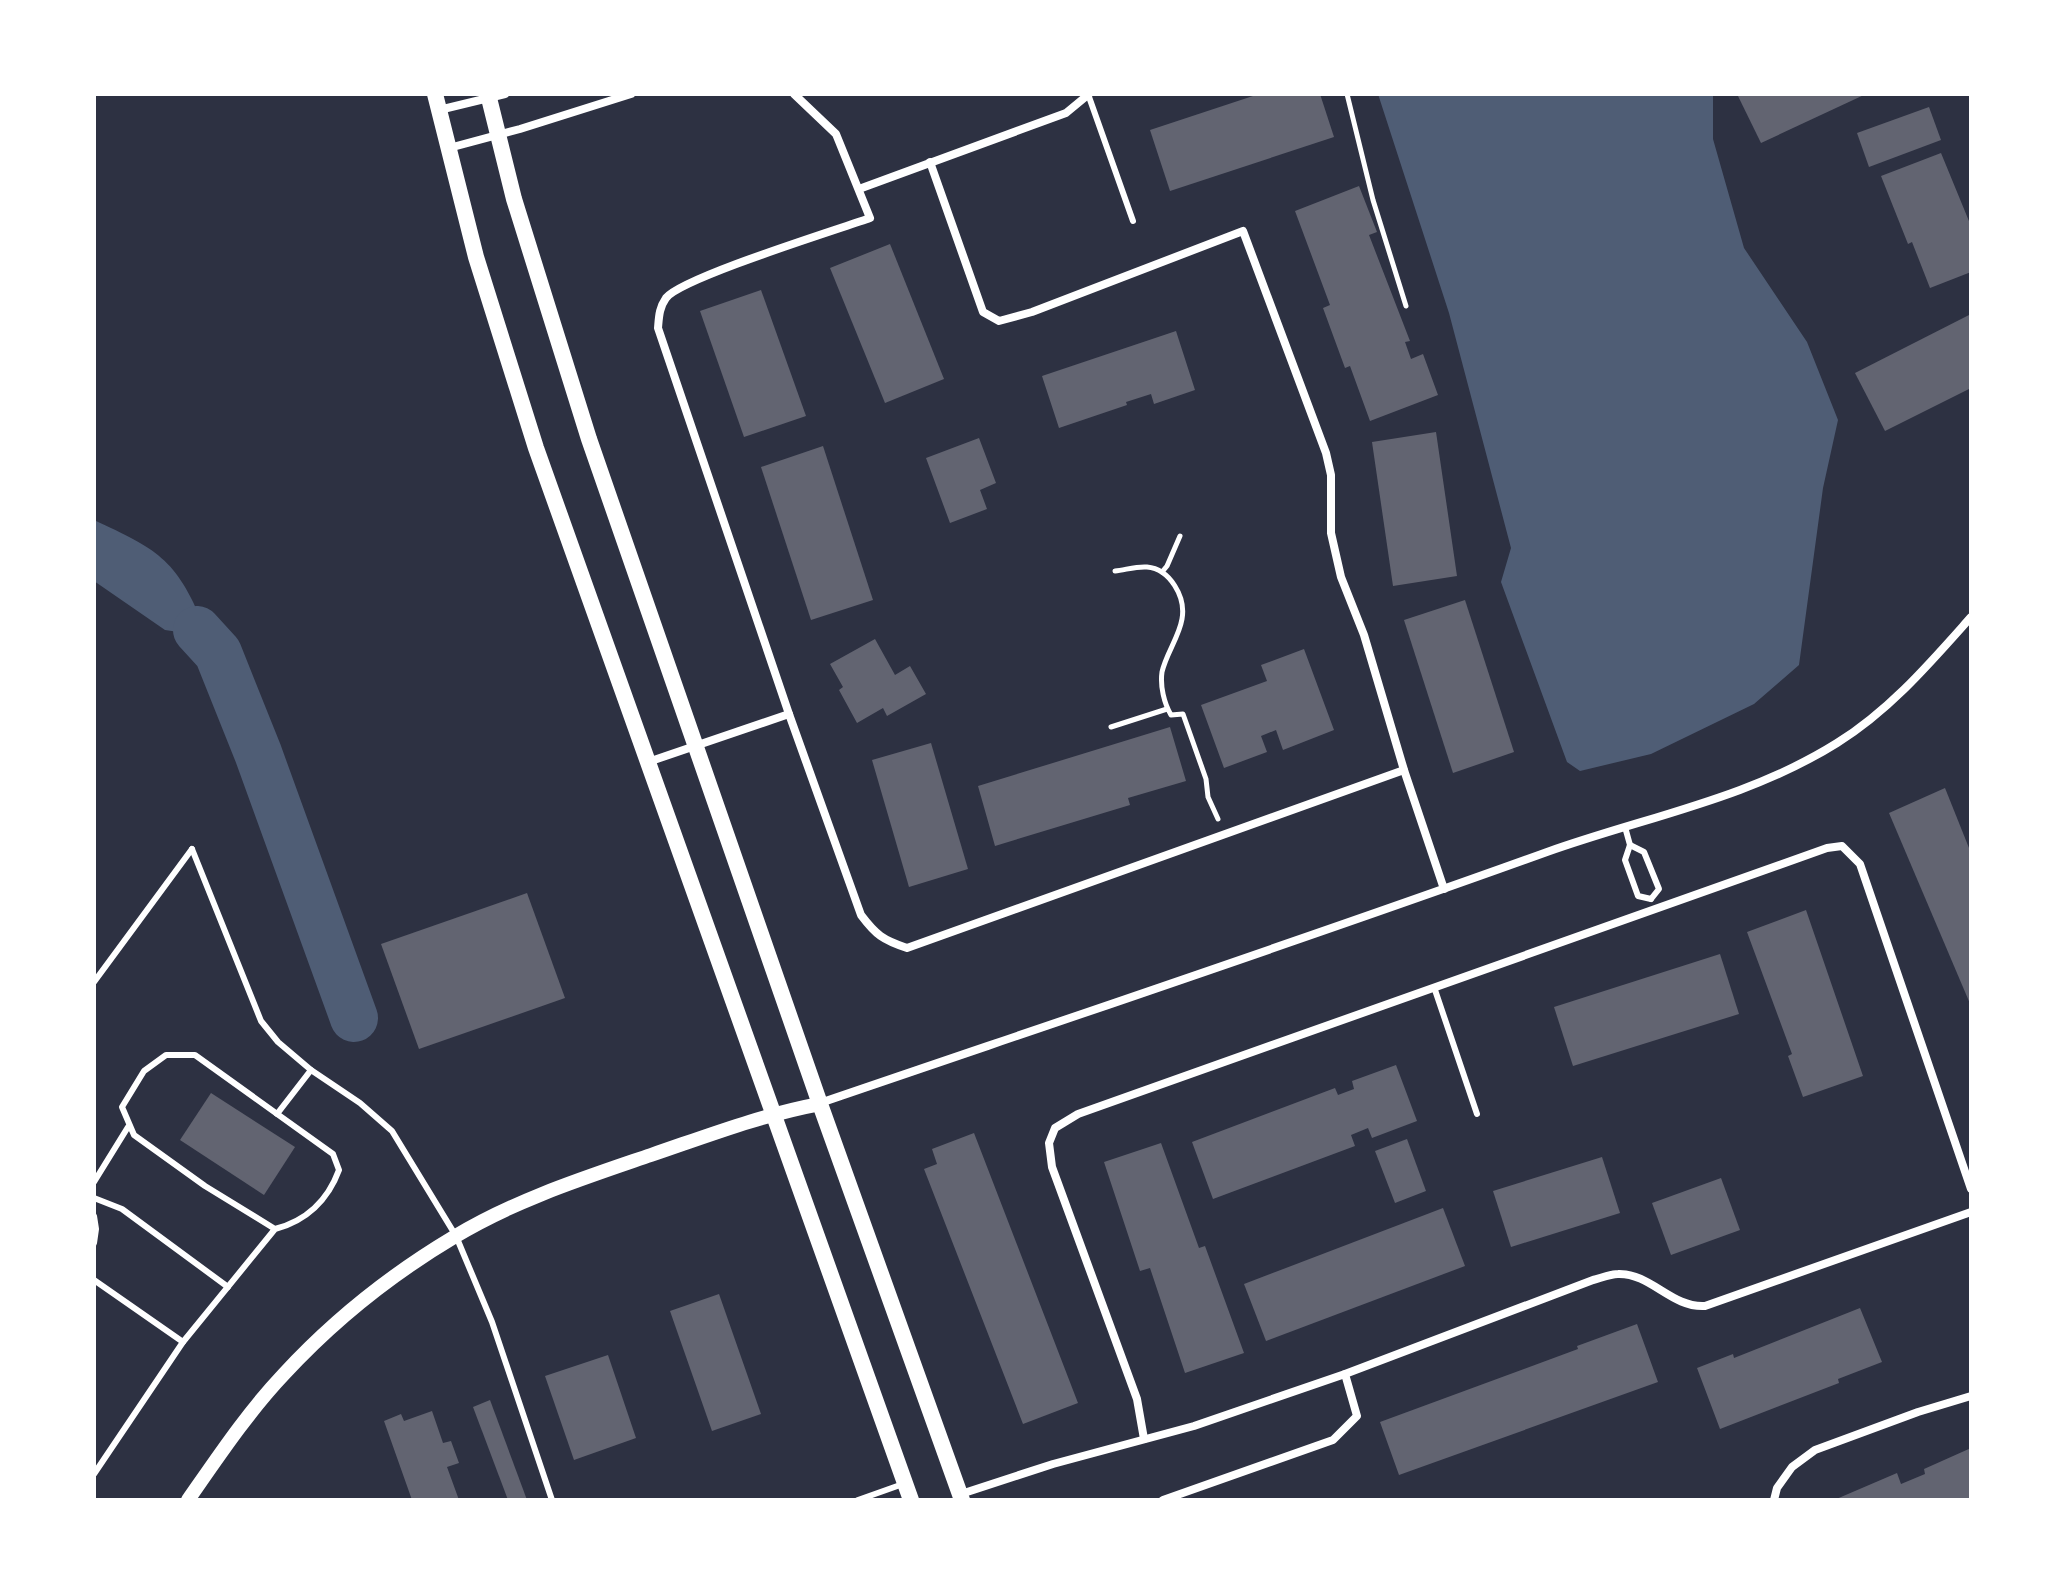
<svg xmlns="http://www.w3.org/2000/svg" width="2065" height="1594" font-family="'DejaVu Sans',sans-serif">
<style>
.water{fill:#4f5d75}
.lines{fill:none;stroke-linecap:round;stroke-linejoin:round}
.river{stroke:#4f5d75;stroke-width:48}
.building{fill:#626471}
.path{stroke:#fff;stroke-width:5}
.service{stroke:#fff;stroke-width:6}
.minor{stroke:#fff;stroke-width:8}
.tertiary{stroke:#fff;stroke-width:14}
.secondary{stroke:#fff;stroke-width:16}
</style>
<rect width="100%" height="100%" fill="#2d3142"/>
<g class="water">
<path d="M1378,94H1713V139L1744,248L1807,342L1838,420L1823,488L1799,665L1754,704L1651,754L1580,771L1567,762L1501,582L1511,548L1449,313Z"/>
<path d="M94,520C156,549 176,558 203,624L192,634L165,630L94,581Z"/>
</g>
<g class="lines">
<path class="river" d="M197,630L218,653L258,753L354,1018"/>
</g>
<g class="building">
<path d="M1259,94H1320L1334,137L1170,191L1150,130Z"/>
<path d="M1737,94H1866L1761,143Z"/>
<path d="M1929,107L1941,140L1869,167L1857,133Z"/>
<path d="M1941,153L1971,226V272L1930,288L1912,242L1908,244L1881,176Z"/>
<path d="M1359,186L1377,232L1369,235L1410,341L1405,342L1411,359L1423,354L1438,395L1370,421L1350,366L1345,368L1323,308L1330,305L1295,211Z"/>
<path d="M890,244L944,379L885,403L830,268Z"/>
<path d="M761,290L806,416L744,437L700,311Z"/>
<path d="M1971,314V388L1885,431L1855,373Z"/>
<path d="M1176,331L1195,390L1154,404L1151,394L1126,402L1127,405L1059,428L1042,376Z"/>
<path d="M1436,432L1457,576L1393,586L1372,442Z"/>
<path d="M979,438L996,483L980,490L987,509L950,523L926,458Z"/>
<path d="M823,446L873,600L811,620L761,467Z"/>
<path d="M1465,600L1514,752L1453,773L1404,620Z"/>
<path d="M875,639L895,675L910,666L926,694L887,716L883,708L857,723L839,690L843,687L830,664Z"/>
<path d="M1304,649L1334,730L1283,750L1276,730L1261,736L1267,752L1224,768L1201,705L1267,681L1261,665Z"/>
<path d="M1170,727L1186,781L1128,798L1130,805L995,846L978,786Z"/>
<path d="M931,743L968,869L909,887L872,760Z"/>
<path d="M1945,788L1971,853V1006L1889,813Z"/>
<path d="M527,893L565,998L419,1049L381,944Z"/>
<path d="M1806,910L1863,1076L1803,1097L1788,1056L1792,1054L1747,932Z"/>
<path d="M1720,954L1739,1014L1573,1066L1554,1007Z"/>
<path d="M1396,1065L1417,1121L1372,1138L1368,1128L1351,1135L1355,1146L1213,1199L1192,1142L1335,1088L1338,1095L1354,1089L1352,1081Z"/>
<path d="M211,1093L295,1147L264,1195L180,1140Z"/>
<path d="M974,1133L1078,1403L1023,1424L924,1169L937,1164L932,1149Z"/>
<path d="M1407,1139L1426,1191L1395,1203L1375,1151Z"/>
<path d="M1161,1143L1199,1248L1205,1246L1244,1353L1185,1373L1150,1268L1140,1271L1104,1162Z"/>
<path d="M1602,1157L1620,1213L1511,1247L1493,1191Z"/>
<path d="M1721,1178L1740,1230L1671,1255L1652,1203Z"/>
<path d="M1443,1208L1465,1266L1266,1341L1244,1284Z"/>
<path d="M719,1294L761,1414L712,1431L670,1311Z"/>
<path d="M1860,1308L1882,1362L1838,1379L1839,1383L1720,1429L1697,1368L1733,1354L1734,1358Z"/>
<path d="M1637,1324L1658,1382L1399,1475L1380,1422L1578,1349L1577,1346Z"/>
<path d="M608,1355L636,1438L574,1460L545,1376Z"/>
<path d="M490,1400L527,1500H508L473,1407Z"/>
<path d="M432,1411L443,1443L451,1441L459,1463L447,1467L459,1500H412L384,1421L401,1414L404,1421Z"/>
<path d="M1971,1448V1500H1834L1897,1473L1901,1484L1925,1474L1924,1469Z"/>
</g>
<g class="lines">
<g class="path">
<path d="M1347,94L1373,200L1406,306"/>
<path d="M1115,571C1125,570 1137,566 1147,567C1170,569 1186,597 1182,619C1179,637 1166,654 1162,672C1160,686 1164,703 1171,715L1183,714L1206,779L1208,797L1218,819"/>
<path d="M1162,572L1167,566L1180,536"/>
<path d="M1111,727L1167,709"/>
</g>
<g class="service">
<path d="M1088,94L1133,221"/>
<path d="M1625,827L1630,845L1625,860L1638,896L1651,899"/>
<path d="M1630,845L1644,852L1659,889L1651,899"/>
<path d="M192,849L261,1021L278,1042L311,1070L360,1103L392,1131L456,1236L492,1322L552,1500"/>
<path d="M94,982L192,849"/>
<path d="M1434,987L1477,1114"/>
<path d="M277,1114L311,1070"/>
<path d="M94,1182L128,1127"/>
<path d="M94,1198L122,1209L228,1287"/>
<path d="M94,1216L96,1229L94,1243"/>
<path d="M94,1280L183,1342"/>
<path d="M94,1474L183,1342L275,1229C306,1221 328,1200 339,1170L333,1154L195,1055H166L144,1071L122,1107L134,1135L205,1186L275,1229"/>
<path d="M858,1500L903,1484"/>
</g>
<g class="minor">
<path d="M794,94L836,134L870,218C836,230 681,278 666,298C659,308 659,317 658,328L789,714L861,915C876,935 883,940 907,948L1404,770"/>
<path d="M439,110L505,94"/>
<path d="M449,148L520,129L631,94"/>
<path d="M930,162L983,312L999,321L1032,312L1243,231L1326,453L1331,475V533L1341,577L1364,635L1404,770L1444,889"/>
<path d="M859,189L1066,113L1089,94"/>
<path d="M648,762L789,714"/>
<path d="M820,1103C1063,1020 1306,939 1547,852C1645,817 1748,799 1837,743C1890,710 1930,663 1971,617"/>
<path d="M1144,1439L1137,1399L1052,1167L1049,1143L1055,1128L1078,1114L1827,848L1842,846L1860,864L1971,1189"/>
<path d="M961,1494L1053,1464L1194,1426L1345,1374L1593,1280C1601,1278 1610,1274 1618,1274C1651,1273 1671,1308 1705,1306L1971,1212"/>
<path d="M1163,1500L1333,1440L1357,1416L1345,1374"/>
<path d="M1774,1500L1777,1488L1792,1467L1815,1450L1918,1412L1971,1396"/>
</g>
<path class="tertiary" d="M188,1500C218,1457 248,1412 284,1374C333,1321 392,1274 454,1237C515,1200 584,1178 651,1155C707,1136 761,1115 820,1104"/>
<g class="secondary">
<path d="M435,94L476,257L536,448L911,1500"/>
<path d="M488,94L514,199L589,439L820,1104L962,1500"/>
</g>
</g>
<rect width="2065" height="1594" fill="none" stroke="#ffffff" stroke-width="192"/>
</svg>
